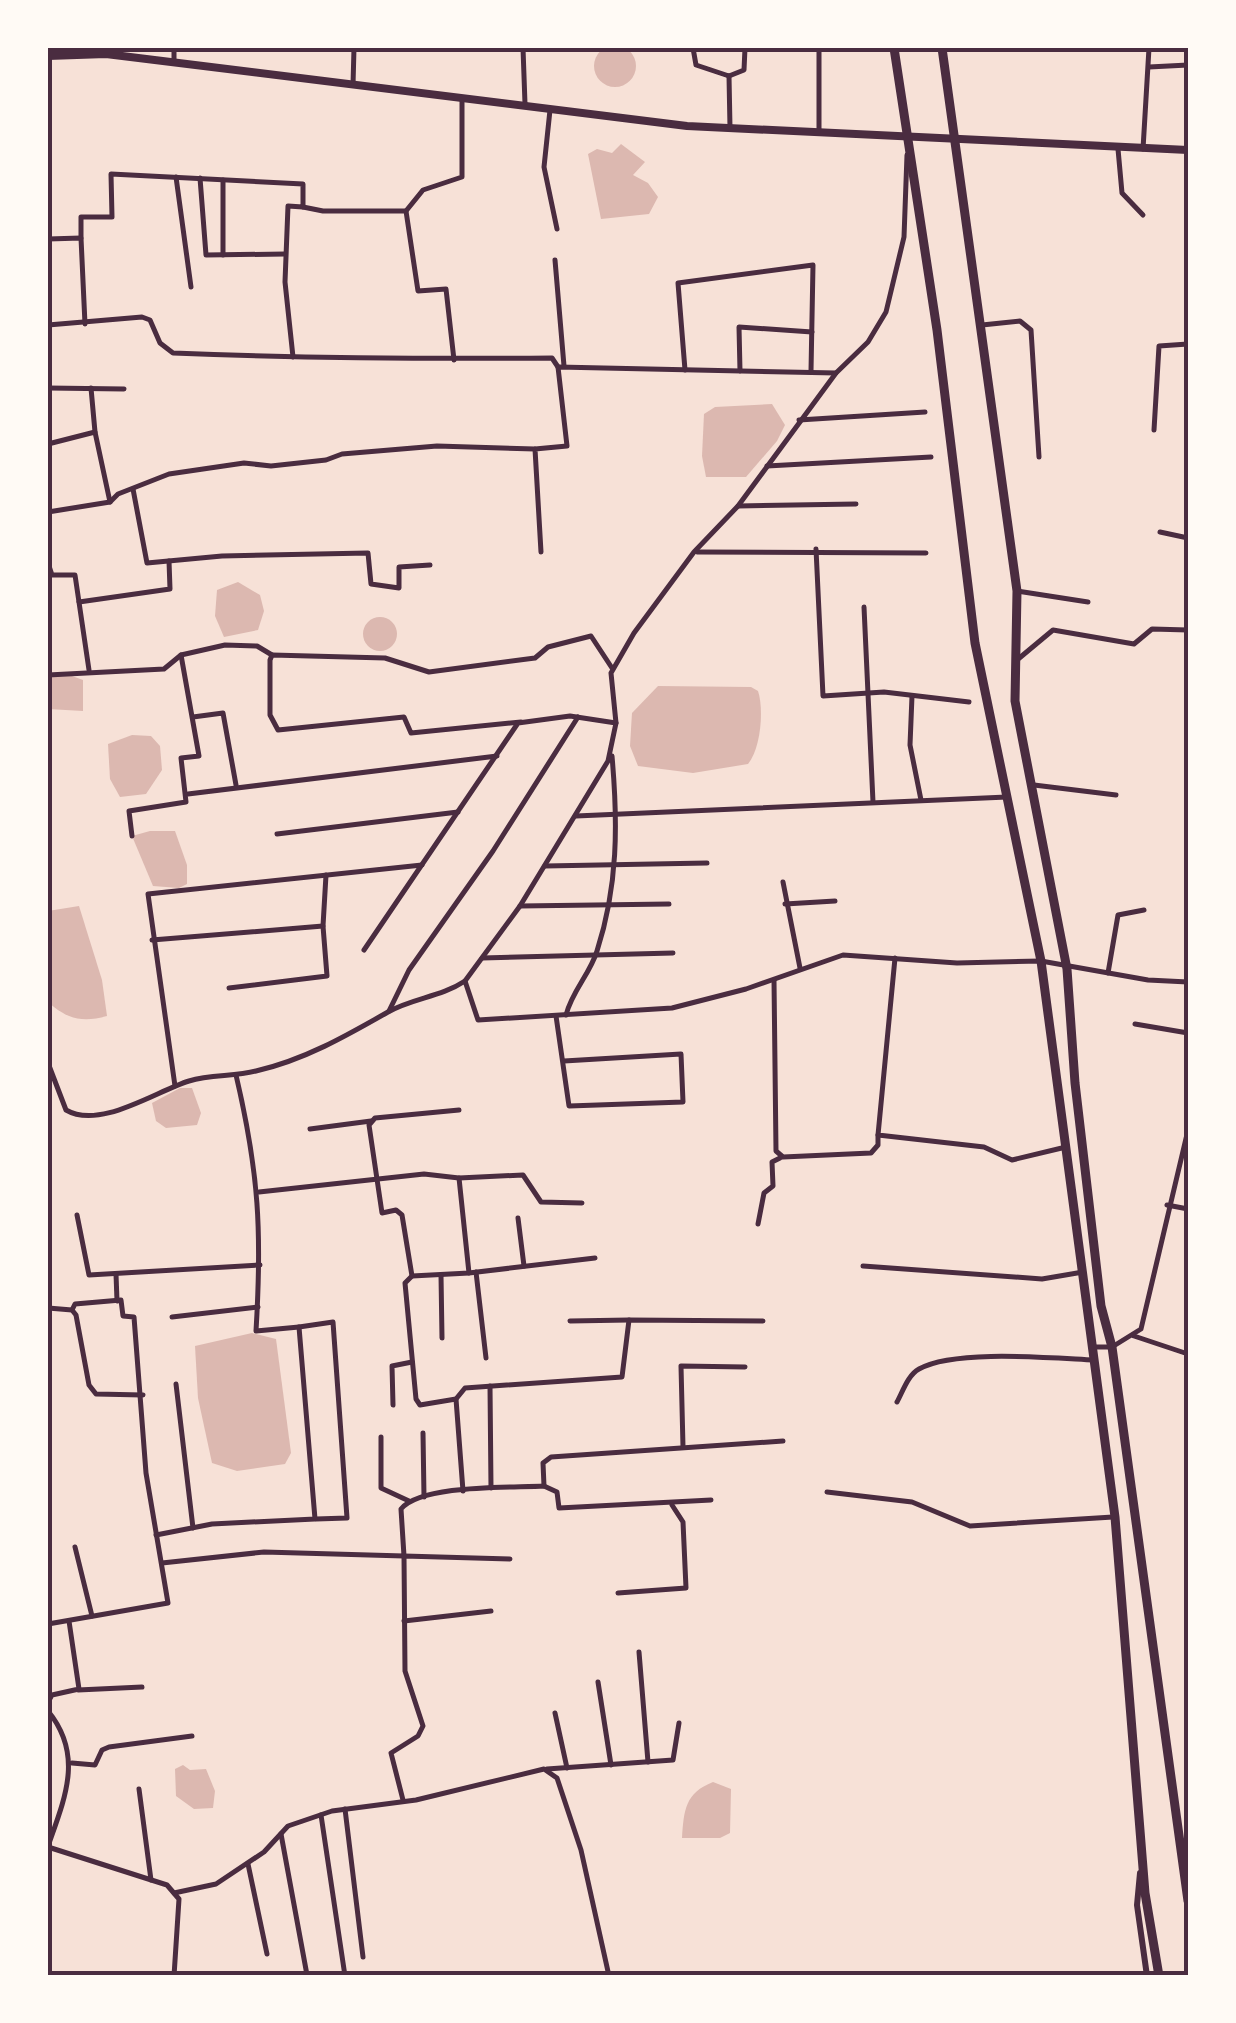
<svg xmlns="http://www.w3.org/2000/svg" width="1236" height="2023" font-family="'Open Sans',sans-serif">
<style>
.water{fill:#dcb8b0}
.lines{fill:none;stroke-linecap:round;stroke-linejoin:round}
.minor{stroke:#4a2c40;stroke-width:5}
.tertiary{stroke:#4a2c40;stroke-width:6}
.secondary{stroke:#4a2c40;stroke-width:8}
.trunk{stroke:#4a2c40;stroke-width:9}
.neatline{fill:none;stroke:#4a2c40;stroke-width:4}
</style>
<rect width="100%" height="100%" fill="#f7e1d7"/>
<g class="water">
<circle cx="615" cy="66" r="21"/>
<path d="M621,144L645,162L633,175L648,183L658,197L649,214L601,219L588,154L597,149L612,153Z"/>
<path d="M772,404L785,425L777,441L746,477H706L702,456L704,414L715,407Z"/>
<path d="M238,582L260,595L264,611L258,630L224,637L215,616L217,590Z"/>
<circle cx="380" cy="634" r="17"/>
<path d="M61,672L83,680V711L48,709V679Z"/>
<path d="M658,686L751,687L758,691C764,709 761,748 748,764L693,773L638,766L630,746L632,713Z"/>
<path d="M132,735L151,736L160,746L162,770L146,794L120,797L110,779L108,744Z"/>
<path d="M150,831H175L187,865V884L179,888L153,886L132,836Z"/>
<path d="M79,906L102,980L107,1016C82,1023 67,1019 48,1002V911Z"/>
<path d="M180,1088H192L201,1113L197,1125L166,1128L156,1121L152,1103Z"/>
<path d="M252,1333L276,1339L291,1453L285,1464L237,1471L212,1463L198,1398L195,1346Z"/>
<path d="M183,1765L190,1770L206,1769L215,1791L213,1808L194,1809L176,1796L175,1769Z"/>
<path d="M713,1782L731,1789L730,1833L720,1838H682C684,1810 685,1793 713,1782Z"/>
</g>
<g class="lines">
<g class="minor">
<path d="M174,48V63"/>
<path d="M523,48L525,104"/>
<path d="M693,48L696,65L729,76"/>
<path d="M1149,67L1188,65"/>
<path d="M729,76L730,128"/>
<path d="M729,76L744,70L745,48"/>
<path d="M353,85L354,48"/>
<path d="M550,110L544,167L557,229"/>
<path d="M819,132V48"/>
<path d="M1118,149L1122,193L1143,215"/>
<path d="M1143,149L1149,48"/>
<path d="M176,177L191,287"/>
<path d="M200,178L206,255L285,254"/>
<path d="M223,180V255"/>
<path d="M303,207L323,211H406L418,291L446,289L454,360"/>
<path d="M406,211L423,190L462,177V99"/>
<path d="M81,238V217H112L111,174L303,184V207L288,206L285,282L293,357"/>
<path d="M48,239L81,238L85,324"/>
<path d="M555,260L564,366"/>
<path d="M48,325L142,317L150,320L160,343L173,353C299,358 425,359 552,358L558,367"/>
<path d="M982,325L1020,321L1031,330L1039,457"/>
<path d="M685,370L678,283L813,265L811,371"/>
<path d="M740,371L739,327L812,332"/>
<path d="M48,388L124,389"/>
<path d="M91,388L95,432"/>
<path d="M799,420L925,412"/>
<path d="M1154,430L1159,346L1188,344"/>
<path d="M48,444L95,432L110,502"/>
<path d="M767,466L931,457"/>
<path d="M133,489L147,563L222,556L368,553L371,584L399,588V567L430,565"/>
<path d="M738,506L856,504"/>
<path d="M48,512L110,502L118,494L169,474L244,463L271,466L326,460L342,454L437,446L535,449"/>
<path d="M1160,532L1188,538"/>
<path d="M816,549L823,696L884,692L969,702"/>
<path d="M541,552L535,449L567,446L558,367L836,373"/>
<path d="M697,552L926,553"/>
<path d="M48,563L52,575H75L89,670"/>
<path d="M1017,591L1088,602"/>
<path d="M79,602L170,589L169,561"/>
<path d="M864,607L873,802"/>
<path d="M1017,660L1053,630L1134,644L1152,629L1188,630"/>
<path d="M48,675L164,669L181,655L225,645L257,646L272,655"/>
<path d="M912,696L910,745L921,800"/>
<path d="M193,717L223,713L236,785"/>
<path d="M521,722L411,733L404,717L278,730L270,715V660L272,655L385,658L429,672L535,658L548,647L591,636L612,668"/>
<path d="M1034,785L1116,795"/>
<path d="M188,794L497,756"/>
<path d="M576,816L1007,797"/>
<path d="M277,834L458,812"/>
<path d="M132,836L129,811L186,802L181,758L199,756L181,655"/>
<path d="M545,866L707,863"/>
<path d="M783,882L800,968"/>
<path d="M785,904L835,901"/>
<path d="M520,906L669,904"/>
<path d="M152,940L323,926"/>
<path d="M364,950L518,723L570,716L616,723"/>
<path d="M482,958L673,953"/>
<path d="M895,958L878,1135L984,1147L1012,1160L1066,1147"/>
<path d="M1108,973L1118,915L1144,910"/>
<path d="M774,980L776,1151L783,1157L871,1153L878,1145V1135"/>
<path d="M465,981L520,906L608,761L616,723L611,673L634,633L694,552L738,506L836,373L868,342L886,312L904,237L907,155"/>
<path d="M229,988L327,976L323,926L326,875"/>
<path d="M389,1011L409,970L493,851L578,717"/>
<path d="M566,1015C572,991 590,974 597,951C618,886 618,824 612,756"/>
<path d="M556,1016L569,1106L683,1102L681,1054L564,1061"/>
<path d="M1135,1024L1188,1033"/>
<path d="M48,1063L66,1110C100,1130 156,1091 189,1081C211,1074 234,1077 256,1071C304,1060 346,1036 388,1012C412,998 441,997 465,981L478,1020L672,1008L746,989L843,955L957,963L1041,961L1148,980L1188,982"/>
<path d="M175,1086L148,894L422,865"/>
<path d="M459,1110L375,1118L369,1125L382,1213L396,1210L402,1215L412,1276L469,1273L459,1178"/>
<path d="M310,1129L371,1121"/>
<path d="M259,1192L424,1174L459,1178L523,1175L541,1202L582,1203"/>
<path d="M1167,1205L1188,1209"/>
<path d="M77,1215L89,1275L260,1265"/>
<path d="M518,1218L524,1266"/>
<path d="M758,1224L764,1193L773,1186L772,1162L780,1158"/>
<path d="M863,1266L1042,1279L1083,1272"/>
<path d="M476,1272L486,1358"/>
<path d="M469,1273L595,1258"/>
<path d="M116,1274L117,1301"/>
<path d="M441,1275L442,1338"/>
<path d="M412,1276L405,1283L416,1399L420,1405L456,1399L465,1388L622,1377L629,1320L763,1321"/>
<path d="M48,1308L72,1310L76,1315L89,1385L96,1394L143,1395"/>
<path d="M172,1317L258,1307"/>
<path d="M570,1321L629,1320"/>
<path d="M299,1327L333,1322L347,1518L316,1519"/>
<path d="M1134,1336L1188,1354"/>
<path d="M1094,1347H1112L1141,1329L1188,1130"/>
<path d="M176,1384L193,1528"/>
<path d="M490,1386L491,1488"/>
<path d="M456,1399L463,1491"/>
<path d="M897,1402C903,1391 908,1375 919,1369C954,1349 1052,1358 1094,1360"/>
<path d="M393,1405L392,1366L412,1362"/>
<path d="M423,1433L424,1497"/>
<path d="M381,1437V1488L409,1501"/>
<path d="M683,1447L681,1366L745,1367"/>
<path d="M544,1486L543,1463L551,1457L783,1441"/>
<path d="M827,1492L912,1502L970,1526L1113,1517"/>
<path d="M156,1535L212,1524L315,1519L299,1327L256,1331C262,1232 259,1173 236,1075"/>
<path d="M75,1547L92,1616"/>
<path d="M162,1563L264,1552L404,1556L401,1509C422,1484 512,1488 544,1486L557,1492L559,1508L711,1500"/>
<path d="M618,1593L686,1588L683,1522L672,1505"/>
<path d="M404,1621L491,1611"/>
<path d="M48,1624L168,1603L146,1473L134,1317L123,1316L121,1300L75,1304L72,1310"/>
<path d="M639,1652L648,1762"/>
<path d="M598,1682L611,1765"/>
<path d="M78,1690L142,1687"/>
<path d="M48,1702L52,1695L79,1689L69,1621"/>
<path d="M48,1711C84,1755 65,1798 48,1846"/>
<path d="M555,1713L567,1768"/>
<path d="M72,1763L95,1765L102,1750L109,1747L192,1736"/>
<path d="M547,1769L673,1760L679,1723"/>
<path d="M139,1789L151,1880"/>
<path d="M403,1800L391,1753L418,1736L423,1726L405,1671L404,1556L510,1559"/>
<path d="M345,1809L363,1957"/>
<path d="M321,1815L345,1976"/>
<path d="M281,1834L307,1975"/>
<path d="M48,1847L167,1885L179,1899L174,1976"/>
<path d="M248,1864L267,1954"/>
<path d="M174,1893L216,1884L264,1852L288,1826L332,1811L416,1800L544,1769L557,1778L581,1850L609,1976"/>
</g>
<path class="tertiary" d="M1140,1873L1137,1905L1147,1976"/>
<path class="secondary" d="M48,56L106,54L687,126L1188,150"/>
<g class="trunk">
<path d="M894,48L937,330L975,643L1041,961L1115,1517L1145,1893L1159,1976"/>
<path d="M942,48L1017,591L1015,701L1067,969L1075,1083L1101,1306L1112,1347L1188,1901"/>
</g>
</g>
<rect width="1236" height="2023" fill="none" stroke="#fffaf5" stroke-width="100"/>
<rect x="50" y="50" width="1136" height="1923" class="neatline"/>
</svg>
